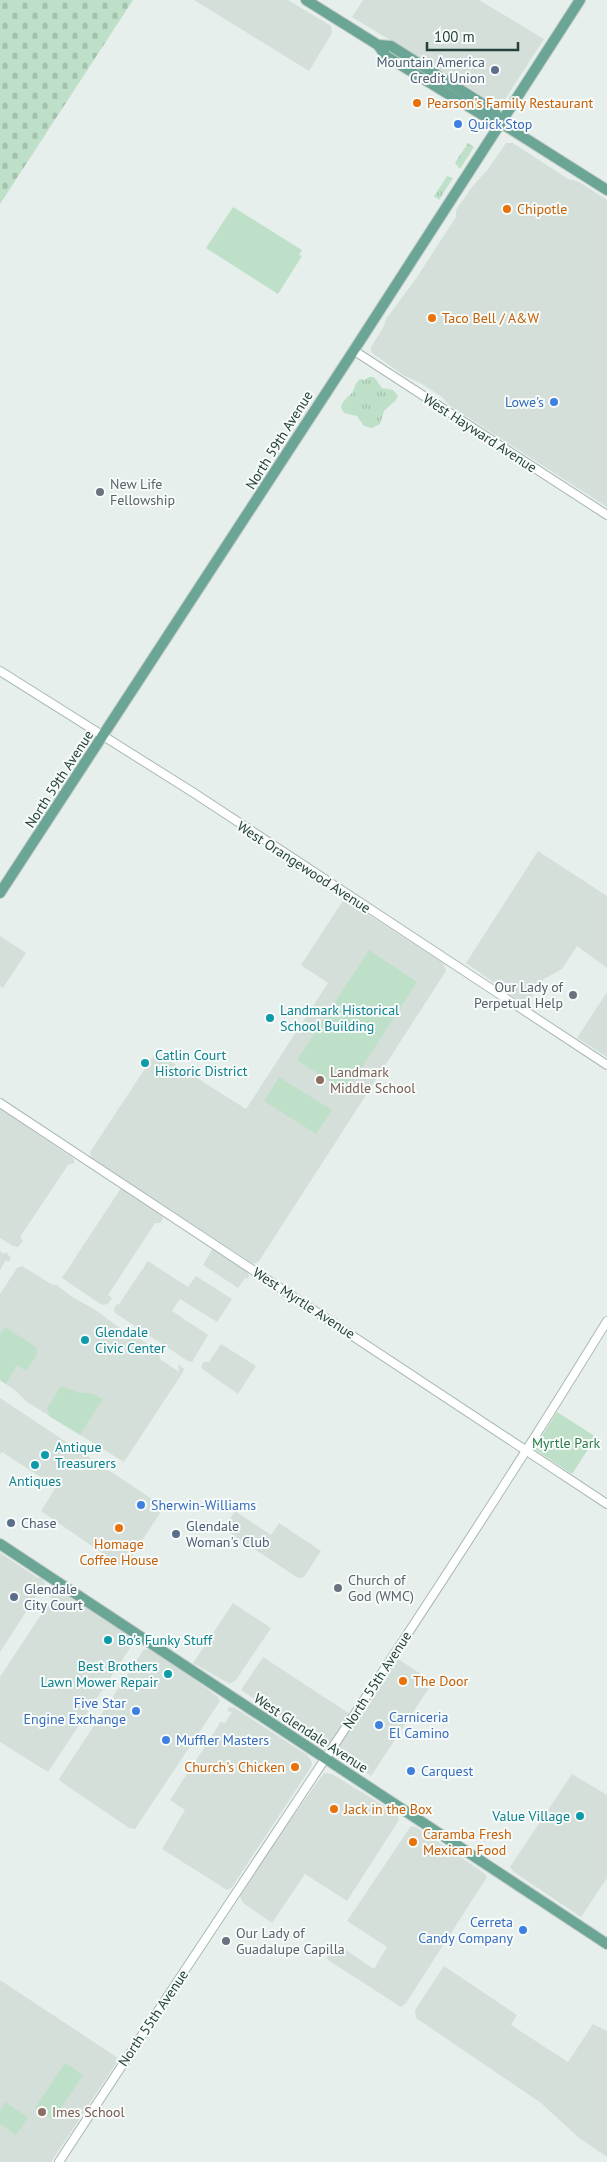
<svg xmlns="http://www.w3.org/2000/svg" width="607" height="2162" font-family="'PT Sans',sans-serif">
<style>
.built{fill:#d4dfda}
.grass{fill:url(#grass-tufts)}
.cemetery{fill:url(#cemetery-stones)}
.park{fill:#bfe0c8}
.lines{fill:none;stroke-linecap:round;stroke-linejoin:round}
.minor-casing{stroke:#a8b8b2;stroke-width:10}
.major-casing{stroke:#c2cac8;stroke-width:12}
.minor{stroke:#fff;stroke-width:8}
.major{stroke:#6aa596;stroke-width:10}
.service-dot{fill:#5c6f8a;stroke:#f7fbf9;stroke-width:2}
.food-dot{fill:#e8710a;stroke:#f7fbf9;stroke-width:2}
.shop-dot{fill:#3f7fe0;stroke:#f7fbf9;stroke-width:2}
.worship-dot{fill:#6b7280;stroke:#f7fbf9;stroke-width:2}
.culture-dot{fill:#0f9aa8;stroke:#f7fbf9;stroke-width:2}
.education-dot{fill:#8d6e63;stroke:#f7fbf9;stroke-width:2}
.labels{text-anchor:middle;stroke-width:4;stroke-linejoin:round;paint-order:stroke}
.service-label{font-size:14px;fill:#4e5e75;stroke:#f7fbf9;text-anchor:start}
.food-label{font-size:14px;fill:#c56008;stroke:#f7fbf9;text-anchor:start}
.shop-label{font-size:14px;fill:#366cbe;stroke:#f7fbf9;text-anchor:start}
.street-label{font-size:14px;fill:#24423a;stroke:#f7fbf9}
.worship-label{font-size:14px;fill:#5b616d;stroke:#f7fbf9;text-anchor:start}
.culture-label{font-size:14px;fill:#0d838f;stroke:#f7fbf9;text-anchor:start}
.education-label{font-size:14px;fill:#785e54;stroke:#f7fbf9;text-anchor:start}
.park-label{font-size:14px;fill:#2d7a4b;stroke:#f7fbf9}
</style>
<defs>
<pattern id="grass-tufts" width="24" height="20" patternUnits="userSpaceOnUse" patternTransform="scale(1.25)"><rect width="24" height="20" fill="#bfe0c8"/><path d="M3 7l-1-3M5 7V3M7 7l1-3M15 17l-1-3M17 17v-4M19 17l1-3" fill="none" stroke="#a4c1ad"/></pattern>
<pattern id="cemetery-stones" width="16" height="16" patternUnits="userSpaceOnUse" patternTransform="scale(1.25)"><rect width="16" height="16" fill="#bfe0c8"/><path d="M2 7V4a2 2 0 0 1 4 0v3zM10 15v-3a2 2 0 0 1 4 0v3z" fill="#a4c1ad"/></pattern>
</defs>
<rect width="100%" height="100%" fill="#e6efeb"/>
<g class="built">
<path d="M194,0H288L331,26L332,33L309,71Z"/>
<path d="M363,0H479L544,39L504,101L495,104L352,17Z"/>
<path d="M506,143H513L568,179L579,182L607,200V507L450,406L442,397L422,384L403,375L371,352V347L383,328L386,319L415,280L456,217V210L472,187L488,169Z"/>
<path d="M538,851L607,896V968L577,946L562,969L544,979L526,1005L466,963Z"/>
<path d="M344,899L443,963L446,971L259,1261L253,1264L91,1158L90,1152L156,1052L246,1109L328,983L301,965Z"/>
<path d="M0,936L26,953L3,988L0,986Z"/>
<path d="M607,992V1057L577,1038Z"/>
<path d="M0,1108L74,1159V1163L68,1165L20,1237L23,1241L18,1247L13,1246L0,1238Z"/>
<path d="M121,1188L161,1214L163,1219L160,1223H155L108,1295L112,1298L108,1304L102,1305L62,1278Z"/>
<path d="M213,1248L247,1271L249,1276L247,1279L245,1278L238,1288L203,1265Z"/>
<path d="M0,1251L4,1254L6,1252L11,1258L9,1262L6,1260L0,1270Z"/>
<path d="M148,1261L188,1287L196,1276L232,1299L217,1322L180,1299L172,1311L208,1335L192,1362L188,1361L115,1313L114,1309L116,1305L119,1304Z"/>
<path d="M22,1266L51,1284L57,1285L72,1297L94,1309L132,1337L140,1339L159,1351L160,1359L179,1372L178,1364L184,1369L183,1372L124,1462L27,1402L16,1391L0,1380V1294L17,1268Z"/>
<path d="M221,1344L256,1366L238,1394L201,1368L203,1362H209Z"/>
<path d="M0,1398L164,1507L124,1568L41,1511L56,1487L2,1452L0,1455Z"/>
<path d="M235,1511L271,1535L279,1523L321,1551L304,1577L298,1578L227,1531L226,1526Z"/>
<path d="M0,1553L38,1578L41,1577L47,1586L43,1594L37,1595L0,1652Z"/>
<path d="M58,1590L130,1636L134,1642L48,1772L0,1742V1677L52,1598L50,1597Z"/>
<path d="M233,1603L271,1628L236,1680L230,1684L193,1663Z"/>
<path d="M144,1649L150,1650L186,1673L218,1697L220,1701L135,1829L129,1828L60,1781L59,1779Z"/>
<path d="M263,1657L359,1720L398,1659L433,1682L371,1776L241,1690Z"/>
<path d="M229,1707L235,1708L307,1755L312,1762L311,1767L232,1887L227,1890L162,1849L185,1810L170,1800L219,1725V1722L225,1723L232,1712L227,1711Z"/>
<path d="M324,1773L332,1774L365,1794L398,1815L399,1820L347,1901L305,1874L272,1923L243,1903L240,1896L282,1832Z"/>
<path d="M572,1774L607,1795V1878L581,1917L514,1872L510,1867Z"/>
<path d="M411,1826L416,1827L484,1873L487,1877L406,2003L401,2007L328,1960L326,1953L334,1942L374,1969L387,1947L347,1921Z"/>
<path d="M444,1966L517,2015L511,2025L568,2062L593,2024L607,2031V2157L578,2137L541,2103L416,2018L415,2010Z"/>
<path d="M0,1980L118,2058L117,2062L51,2162H0Z"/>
</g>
<g class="grass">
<path d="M468,143L474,147L460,169L455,163Z"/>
<path d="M447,176L453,178L439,200L434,196Z"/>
<path d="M369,377H374L382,388L393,390L398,396L396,400L384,411L380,424L372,428L364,426L357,416L344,413L341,407C343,400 346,399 351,394C355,389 354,384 360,379L365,380Z"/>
</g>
<path class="cemetery" d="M0,0H133L0,204Z"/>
<g class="park">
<path d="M233,207L302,250L299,255L302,256L278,294L206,248Z"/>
<path d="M369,950L417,982L346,1092L297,1060Z"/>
<path d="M279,1077L332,1110L316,1134L264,1101Z"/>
<path d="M5,1327L36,1347L37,1355L26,1371L17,1365L6,1384L0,1380V1334Z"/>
<path d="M61,1386L77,1392L93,1394L103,1399L80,1435L49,1416L47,1408Z"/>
<path d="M557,1412L596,1437L572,1474L536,1450L537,1444Z"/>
<path d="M65,2063L83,2075L53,2120L35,2108Z"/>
<path d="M5,2102L28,2117L16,2135L0,2124V2110Z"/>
</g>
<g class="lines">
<g class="minor-casing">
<g id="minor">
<path d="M353,350L607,515"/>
<path d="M0,671L194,793L607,1065"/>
<path d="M0,1103L607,1504"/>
<path d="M59,2162C241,1881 432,1606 607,1321"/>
</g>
</g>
<g class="major-casing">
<g id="major">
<path d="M306,0L378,45L386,56L489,119L501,123L607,190"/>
<path d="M378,45L391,46L494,111L501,123"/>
<path d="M0,893C193,596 389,299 580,0"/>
<path d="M0,1544L607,1944"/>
</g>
</g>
<use href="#minor" class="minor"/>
<use href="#major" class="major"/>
</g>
<g class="service-dot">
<circle cx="495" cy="70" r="5"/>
<circle cx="11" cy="1523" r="5"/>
<circle cx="176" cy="1534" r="5"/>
<circle cx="14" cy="1597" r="5"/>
</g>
<g class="food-dot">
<circle cx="417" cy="103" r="5"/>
<circle cx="507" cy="209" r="5"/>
<circle cx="432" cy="318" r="5"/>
<circle cx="119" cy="1528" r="5"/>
<circle cx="403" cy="1681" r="5"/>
<circle cx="295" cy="1767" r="5"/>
<circle cx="334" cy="1809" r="5"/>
<circle cx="413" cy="1842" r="5"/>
</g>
<g class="shop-dot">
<circle cx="458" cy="124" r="5"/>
<circle cx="554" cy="402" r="5"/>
<circle cx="141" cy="1505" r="5"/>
<circle cx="136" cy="1711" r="5"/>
<circle cx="379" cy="1725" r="5"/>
<circle cx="166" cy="1740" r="5"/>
<circle cx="411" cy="1771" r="5"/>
<circle cx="523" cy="1930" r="5"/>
</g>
<g class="worship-dot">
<circle cx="100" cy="492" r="5"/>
<circle cx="573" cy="995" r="5"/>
<circle cx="338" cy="1588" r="5"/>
<circle cx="226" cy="1941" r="5"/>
</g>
<g class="culture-dot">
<circle cx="270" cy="1018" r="5"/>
<circle cx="145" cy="1063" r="5"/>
<circle cx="85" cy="1340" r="5"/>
<circle cx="45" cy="1455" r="5"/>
<circle cx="35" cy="1465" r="5"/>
<circle cx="108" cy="1640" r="5"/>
<circle cx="168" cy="1674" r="5"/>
<circle cx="580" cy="1816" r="5"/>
</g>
<g class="education-dot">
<circle cx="320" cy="1080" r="5"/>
<circle cx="42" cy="2112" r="5"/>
</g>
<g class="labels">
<g class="service-label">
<text x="485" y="67" text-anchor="end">Mountain America<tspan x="485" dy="16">Credit Union</tspan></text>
<text x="21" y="1528">Chase</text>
<text x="186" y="1531">Glendale<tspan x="186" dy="16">Woman's Club</tspan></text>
<text x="24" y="1594">Glendale<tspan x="24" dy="16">City Court</tspan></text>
</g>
<g class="food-label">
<text x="427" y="108">Pearson's Family Restaurant</text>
<text x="517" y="214">Chipotle</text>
<text x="442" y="323">Taco Bell / A&amp;W</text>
<text x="119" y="1549" text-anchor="middle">Homage<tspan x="119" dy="16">Coffee House</tspan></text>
<text x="413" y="1686">The Door</text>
<text x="285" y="1772" text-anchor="end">Church's Chicken</text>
<text x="344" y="1814">Jack in the Box</text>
<text x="423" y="1839">Caramba Fresh<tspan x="423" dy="16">Mexican Food</tspan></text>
</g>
<g class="shop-label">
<text x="468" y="129">Quick Stop</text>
<text x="544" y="407" text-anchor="end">Lowe's</text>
<text x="151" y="1510">Sherwin-Williams</text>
<text x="126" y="1708" text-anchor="end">Five Star<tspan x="126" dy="16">Engine Exchange</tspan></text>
<text x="389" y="1722">Carniceria<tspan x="389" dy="16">El Camino</tspan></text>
<text x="176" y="1745">Muffler Masters</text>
<text x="421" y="1776">Carquest</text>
<text x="513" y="1927" text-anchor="end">Cerreta<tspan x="513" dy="16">Candy Company</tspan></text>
</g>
<g class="street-label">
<text transform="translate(480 433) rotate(33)" y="5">West Hayward Avenue</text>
<text transform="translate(279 440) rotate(-58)" y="5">North 59th Avenue</text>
<text transform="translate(59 779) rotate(-57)" y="5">North 59th Avenue</text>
<text transform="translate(304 867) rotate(33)" y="5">West Orangewood Avenue</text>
<text transform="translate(304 1303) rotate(33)" y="5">West Myrtle Avenue</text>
<text transform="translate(377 1680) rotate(-57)" y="5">North 55th Avenue</text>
<text transform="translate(311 1733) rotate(33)" y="5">West Glendale Avenue</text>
<text transform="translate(153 2018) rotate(-56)" y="5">North 55th Avenue</text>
</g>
<g class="worship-label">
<text x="110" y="489">New Life<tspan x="110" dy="16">Fellowship</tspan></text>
<text x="563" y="992" text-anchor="end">Our Lady of<tspan x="563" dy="16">Perpetual Help</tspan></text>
<text x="348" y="1585">Church of<tspan x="348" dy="16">God (WMC)</tspan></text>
<text x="236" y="1938">Our Lady of<tspan x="236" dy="16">Guadalupe Capilla</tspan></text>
</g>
<g class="culture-label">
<text x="280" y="1015">Landmark Historical<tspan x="280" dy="16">School Building</tspan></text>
<text x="155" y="1060">Catlin Court<tspan x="155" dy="16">Historic District</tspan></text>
<text x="95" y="1337">Glendale<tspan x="95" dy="16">Civic Center</tspan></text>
<text x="55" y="1452">Antique<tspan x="55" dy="16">Treasurers</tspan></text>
<text x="35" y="1486" text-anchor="middle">Antiques</text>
<text x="118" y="1645">Bo's Funky Stuff</text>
<text x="158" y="1671" text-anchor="end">Best Brothers<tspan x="158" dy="16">Lawn Mower Repair</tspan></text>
<text x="570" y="1821" text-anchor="end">Value Village</text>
</g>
<g class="education-label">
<text x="330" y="1077">Landmark<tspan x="330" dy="16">Middle School</tspan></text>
<text x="52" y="2117">Imes School</text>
</g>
<g class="park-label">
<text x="566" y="1448">Myrtle Park</text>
</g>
</g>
<path d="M427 42v8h91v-8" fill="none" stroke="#24423a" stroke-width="2.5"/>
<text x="434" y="42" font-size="15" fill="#24423a" stroke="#f7fbf9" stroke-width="4" paint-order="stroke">100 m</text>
</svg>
